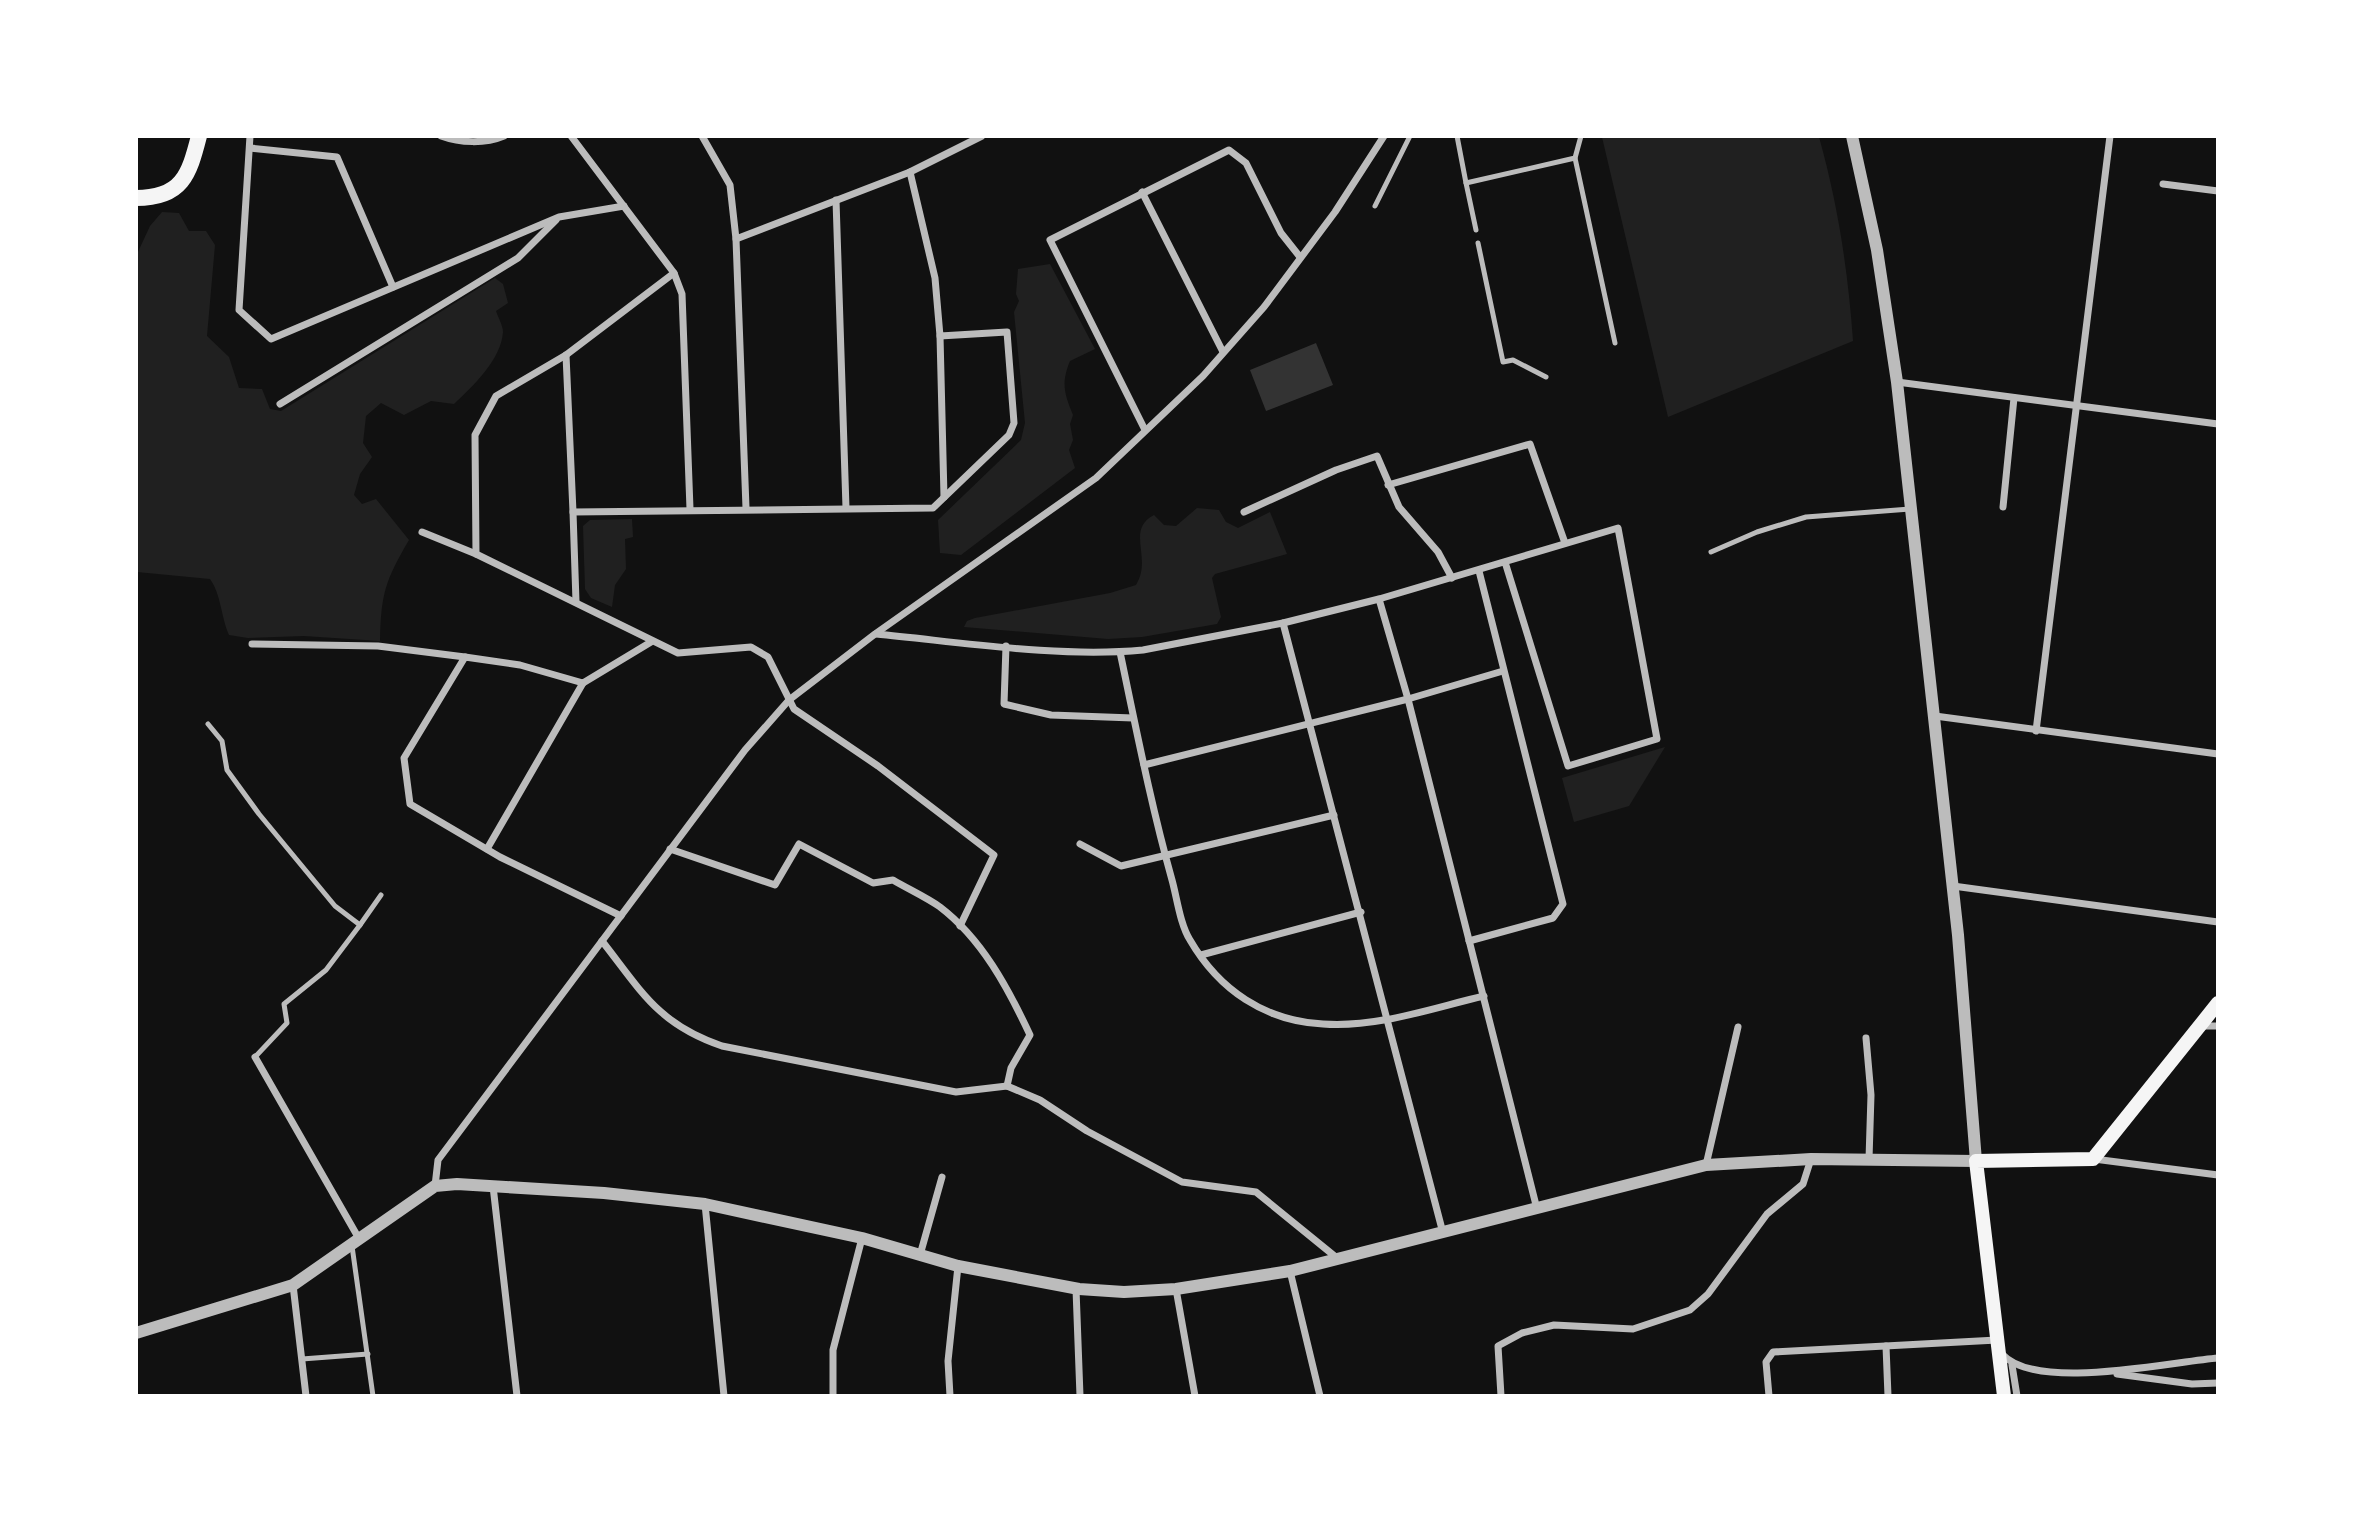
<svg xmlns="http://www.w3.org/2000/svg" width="2354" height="1532" font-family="'Playfair Display',serif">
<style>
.green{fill:#202020}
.water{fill:#333}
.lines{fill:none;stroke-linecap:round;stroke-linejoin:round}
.service{stroke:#bcbcbc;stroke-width:5}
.minor{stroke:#bcbcbc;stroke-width:7}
.tertiary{stroke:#bcbcbc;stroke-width:12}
.secondary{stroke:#f5f5f5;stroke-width:14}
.primary{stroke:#f5f5f5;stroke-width:16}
</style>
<rect width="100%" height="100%" fill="#111"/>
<g class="green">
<path d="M1602,137H1819C1838,205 1848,271 1853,341L1668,417Z"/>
<path d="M162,212L179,213L189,231H206L215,245L207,336L229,357L239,388L262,389L270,409L281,411L495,278L503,284L508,303L496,311C498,317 503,326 503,332C501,360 473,386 454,404L431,401L404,415L381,403L366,416L363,443L372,457L360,474L354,495L362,504L376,499L409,540C385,581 381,594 380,641L304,636L248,638L229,635C221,617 221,594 210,579L137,572V254L150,226Z"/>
<path d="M1050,264L1095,349L1070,361C1061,383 1064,393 1073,415L1070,424L1073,440L1069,450L1075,468L961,555L940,553L938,520L1021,440L1025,423L1014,312L1019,301L1016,294L1018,269Z"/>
<path d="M1197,508L1219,510L1226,522L1238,528L1270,512L1287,554L1215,574L1212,578L1221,617L1217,624L1142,637L1108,639L964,627L967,621L975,618L1110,593L1136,585C1153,558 1125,530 1154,515L1164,525L1176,526Z"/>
<path d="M632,519L633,537L625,539L626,569L615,585L612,607L591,598L585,589L583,526L590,520Z"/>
<path d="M1665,747L1629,806L1574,822L1562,778Z"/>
</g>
<path class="water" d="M1316,343L1333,385L1266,411L1250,370Z"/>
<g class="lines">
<g class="service">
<path d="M1457,136L1466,183"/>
<path d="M1575,158L1615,343"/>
<path d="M1375,206L1410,136"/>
<path d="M1476,230L1466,183L1575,158L1581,136"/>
<path d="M1478,243L1503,362L1513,360L1546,377"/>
<path d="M1711,552L1757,532L1806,517L1910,509"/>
<path d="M208,724L222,741L227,770L259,814L335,906L360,925L326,970L284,1004L287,1023L255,1057"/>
<path d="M360,925L381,895"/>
<path d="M352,1246L373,1396"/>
<path d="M302,1359L368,1354"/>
</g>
<g class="minor">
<path d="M250,136L239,310L271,339L559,217L624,206"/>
<path d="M441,136C460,143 485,144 504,136"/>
<path d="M571,136L674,273L682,294L690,509"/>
<path d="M702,136L730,185L736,239L910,172L982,136"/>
<path d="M250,148L337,157L393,287"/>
<path d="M2163,184L2218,191"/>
<path d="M1142,192L1223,352"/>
<path d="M836,200L846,508"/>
<path d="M736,239L746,508"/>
<path d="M674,273L566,355L496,396L475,435L476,554L678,653L751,647L768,657L794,709L878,766L994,855L960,926"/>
<path d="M940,336L944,497"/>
<path d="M566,355L573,512"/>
<path d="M1897,382L2218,424"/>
<path d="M280,404L518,258L556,220"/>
<path d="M1145,430L1050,240L1229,150L1246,163L1281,233L1300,257"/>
<path d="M1388,485L1530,444L1565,543"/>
<path d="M2003,507L2014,398"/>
<path d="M1244,512L1336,470L1377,456L1399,507L1438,552L1452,578"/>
<path d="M422,532L476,554"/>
<path d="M1379,599L1408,699L1537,1209"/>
<path d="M576,602L573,512L933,508L1009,435L1014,423L1007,332L940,336L935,278L910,172"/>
<path d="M1283,623L1443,1233"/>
<path d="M876,634C960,642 1059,658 1143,650L1283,623L1379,599L1618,528L1657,739L1568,766L1505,562"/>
<path d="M252,644L378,646L465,657"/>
<path d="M1006,646L1004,704L1051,715L1133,718"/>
<path d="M1120,652C1136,728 1151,805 1172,880C1177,898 1180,924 1190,940C1219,990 1265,1021 1323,1024C1377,1028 1432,1008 1484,996"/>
<path d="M1935,716L2218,754"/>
<path d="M2036,731L2110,136"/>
<path d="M1144,765L1408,699L1503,671"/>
<path d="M1080,844L1121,866L1334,815"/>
<path d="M487,849L583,683"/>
<path d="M670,849L775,885L799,844L873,883L893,880C908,889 926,897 940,907C982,939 1008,988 1030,1035L1011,1068L1007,1086"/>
<path d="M1953,886L2218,922"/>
<path d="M621,916L500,857L410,804L404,758L465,657L520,665L583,683L651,642"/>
<path d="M602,941C642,992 658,1024 722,1046L956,1092L1007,1086L1040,1100L1087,1131L1182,1182L1256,1192L1337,1258"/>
<path d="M1469,941L1553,918L1563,904L1479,571"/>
<path d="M1201,955L1361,912"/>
<path d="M2201,1026H2218"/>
<path d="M1866,1038L1871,1095L1869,1159"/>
<path d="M255,1057L358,1237"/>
<path d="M2094,1159L2218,1175"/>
<path d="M1706,1165L1738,1027"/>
<path d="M435,1186L438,1160L745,750L789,700L875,634L1096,478L1203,376L1264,307L1335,212L1384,136"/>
<path d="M493,1186L517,1396"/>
<path d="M705,1204L724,1396"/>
<path d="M920,1255L942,1177"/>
<path d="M1290,1271L1320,1396"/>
<path d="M293,1285L306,1396"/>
<path d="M1076,1289L1080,1396"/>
<path d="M1176,1289L1195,1396"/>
<path d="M1886,1346L1888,1396"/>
<path d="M2002,1354C2036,1392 2169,1362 2218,1358"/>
<path d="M2012,1365L2017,1396"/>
<path d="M2117,1374L2192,1384L2218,1383"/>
<path d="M833,1396V1350L862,1238"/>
<path d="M950,1396L948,1361L958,1266"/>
<path d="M1501,1396L1498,1346L1522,1333L1554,1325L1633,1329L1690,1310L1708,1294L1767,1214L1803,1184L1811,1159"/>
<path d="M1769,1396L1766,1362L1773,1352L1997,1340"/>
</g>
<path class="tertiary" d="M136,1333L293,1285L435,1186L457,1184L604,1193L705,1204L862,1238L958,1266L1079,1289L1124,1292L1176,1289L1290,1271L1706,1165L1811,1159L1976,1161L1958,935L1897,382L1877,250L1852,136"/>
<path class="secondary" d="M2004,1396L1976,1161L2093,1159L2218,1003"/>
<path class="primary" d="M136,198C182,198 189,175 199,136"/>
</g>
<rect width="2354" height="1532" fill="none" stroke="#ffffff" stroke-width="276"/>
</svg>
